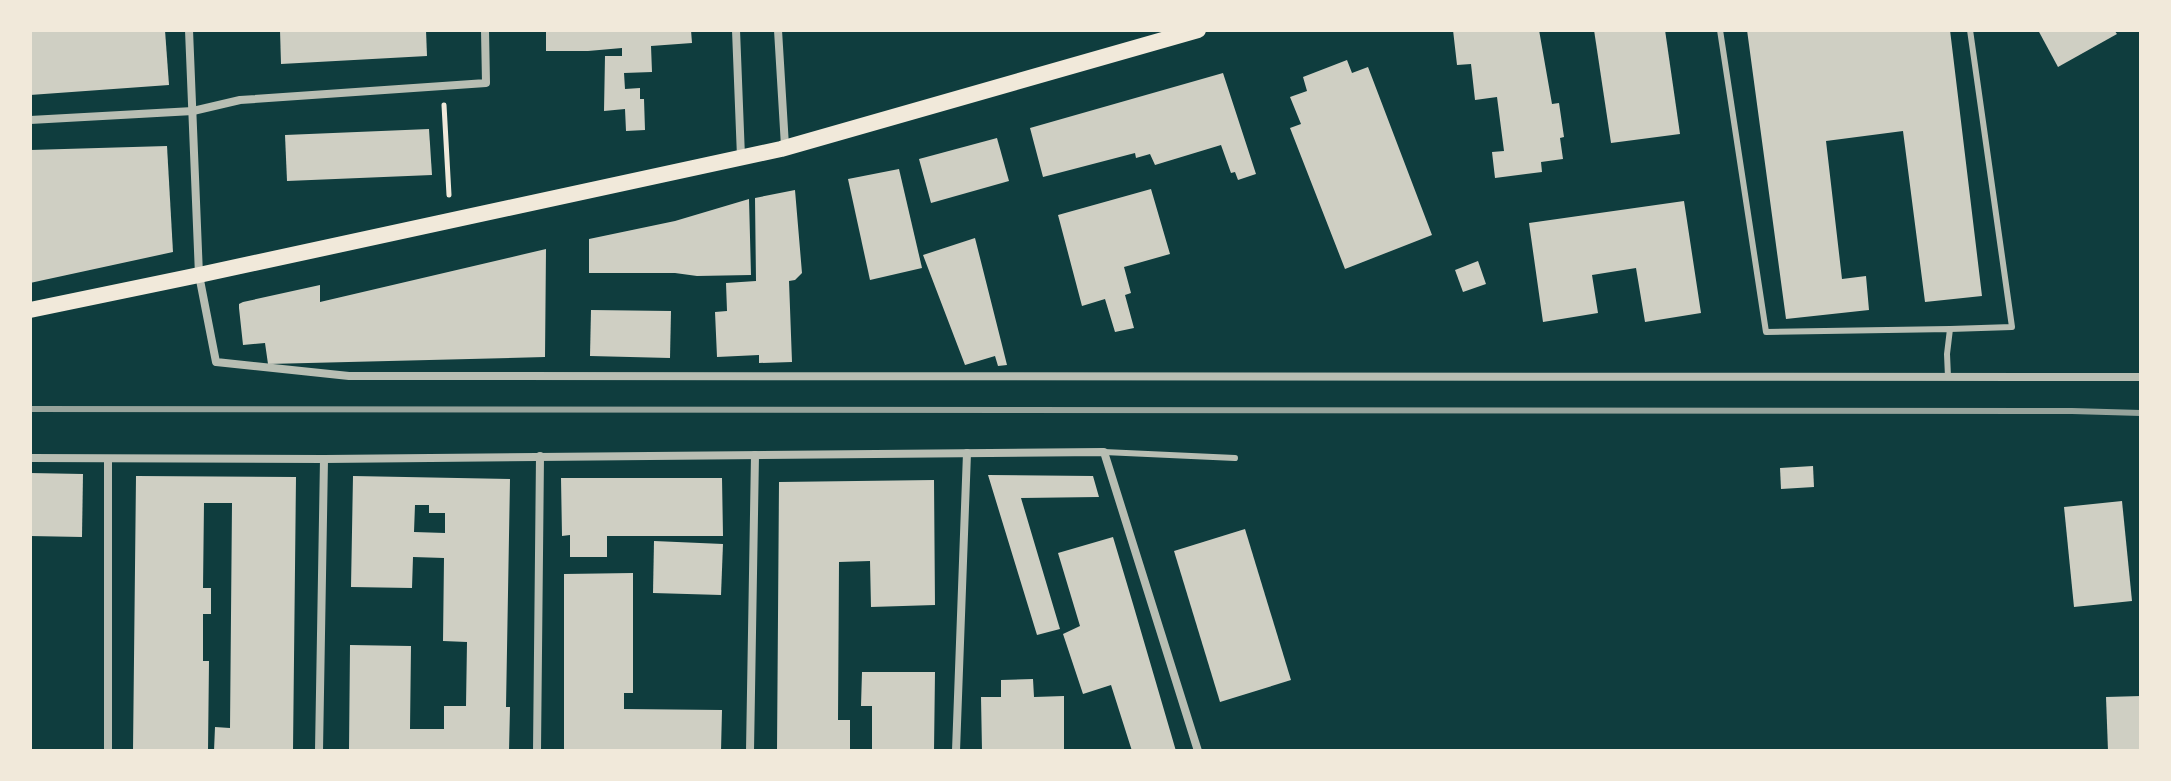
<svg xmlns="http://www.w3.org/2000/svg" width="2171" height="781" font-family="'PT Sans',sans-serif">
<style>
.building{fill:#cfcfc3;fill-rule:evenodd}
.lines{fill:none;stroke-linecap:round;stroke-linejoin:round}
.path{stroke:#f1e9da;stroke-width:5}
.service{stroke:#b8beb3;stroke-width:6}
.minor{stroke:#b8beb3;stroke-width:8}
.secondary{stroke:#f1e9da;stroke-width:16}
.rail{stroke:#97a49c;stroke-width:6}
</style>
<rect width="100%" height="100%" fill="#0f3d3e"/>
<g class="building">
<path d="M30,30H165L169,85L30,95Z"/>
<path d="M280,30H426L427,56L281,64Z"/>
<path d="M546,30H691L692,43L651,46L652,72L624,73L625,89L640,88V99H644L645,130L626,131L625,109L604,111L605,56H622V48L588,51H546Z"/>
<path d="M1453,30H1539L1552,104L1559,103L1564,137L1560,138L1563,159L1541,162L1542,172L1495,178L1492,152L1504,151L1497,97L1475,100L1471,64L1457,65Z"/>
<path d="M1594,30H1665L1680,134L1611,143Z"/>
<path d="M1747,30H1950L1982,296L1925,302L1903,131L1826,141L1842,279L1866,276L1869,310L1786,319Z"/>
<path d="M2038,30H2114L2117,34L2058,67Z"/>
<path d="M1347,60L1352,73L1368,67L1432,235L1345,269L1290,128L1301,124L1290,97L1307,91L1303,77Z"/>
<path d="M1223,73L1256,174L1238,180L1235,172L1231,173L1221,145L1155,165L1150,154L1136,158L1135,153L1043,177L1030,128Z"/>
<path d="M429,129L432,175L287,181L285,135Z"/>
<path d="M997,138L1009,181L931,203L919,159Z"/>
<path d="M167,146L173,252L30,283V150Z"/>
<path d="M899,169L922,268L870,280L848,179Z"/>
<path d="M1151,189L1170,254L1124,267L1131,293L1125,295L1134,328L1115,332L1105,299L1082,306L1058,215Z"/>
<path d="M795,190L802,273L795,280L789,281L792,362L759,363V355L717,357L715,312L727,311L726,283L756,281L755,198Z"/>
<path d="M749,199L751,275L697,276L675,273H589V239L675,221Z"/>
<path d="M1684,201L1701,313L1645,322L1636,268L1592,275L1598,313L1543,322L1529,223Z"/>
<path d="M975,238L1001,341L1007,365L998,366L995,356L965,365L923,255Z"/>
<path d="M546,249L545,357L268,364L265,343L243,345L239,308V304L243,302L320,285V302Z"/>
<path d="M1478,261L1486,284L1463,292L1455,270Z"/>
<path d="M591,310L671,311L670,358L590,356Z"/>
<path d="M1813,466L1814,487L1781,489L1780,468Z"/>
<path d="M30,473L83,474L82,537L30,536Z"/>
<path d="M988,475L1093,476L1099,497L1021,498L1060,629L1037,635Z"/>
<path d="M136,476L296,477L293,751H214L215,727L230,728L232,503H204L203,588H211V614H203V661H209L208,751H133Z"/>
<path d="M353,476L510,479L506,707H510L509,751H349L350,645L411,646L410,729H444V706H466L467,642L443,641L444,558L413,557L412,588L351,587ZM415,505H429V513H445V533L414,532Z"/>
<path d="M561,478H722L723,536H607V557H570V535L562,536Z"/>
<path d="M934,480L935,605L871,607L870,561L839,562L838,720H850V751H777L779,482Z"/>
<path d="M2122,501L2132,601L2074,607L2064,507Z"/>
<path d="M1245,529L1291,680L1220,702L1174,551Z"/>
<path d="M1113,537L1133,604L1176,751H1132L1111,685L1083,694L1063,634L1080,626L1058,553Z"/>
<path d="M654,541L723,544L721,595L653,593Z"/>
<path d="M633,573V693H624V709L722,710L721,751H564V574Z"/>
<path d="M862,672H935L934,751H872V706H861Z"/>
<path d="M1033,679L1034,697L1064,696V751H982L981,697H1001V680Z"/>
<path d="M2141,696V751H2108L2106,697Z"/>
</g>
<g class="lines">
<path class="path" d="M444,105L449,195"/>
<g class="service">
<path d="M1720,30L1766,332L1950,329L1947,354L1948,377"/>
<path d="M1950,329L2012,327L1970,30"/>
<path d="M1104,452L1235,458"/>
</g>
<g class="minor">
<path d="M189,30L199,275L216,362L349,376L2141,377"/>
<path d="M736,30L741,157"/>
<path d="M778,30L785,146"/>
<path d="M30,120L193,111L240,100L486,83L485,30"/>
<path d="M30,458L324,459L1104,452L1198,751"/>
<path d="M108,459V751"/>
<path d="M319,751L324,459"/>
<path d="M537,751L540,456"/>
<path d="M750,751L755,455"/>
<path d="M956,751L967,453"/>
</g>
<path class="secondary" d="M30,310L199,275L781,149L1198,30"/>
<path class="rail" d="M30,409L2072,411L2141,413"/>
</g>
<rect width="2171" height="781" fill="none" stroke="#f1e9da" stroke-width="64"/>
</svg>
